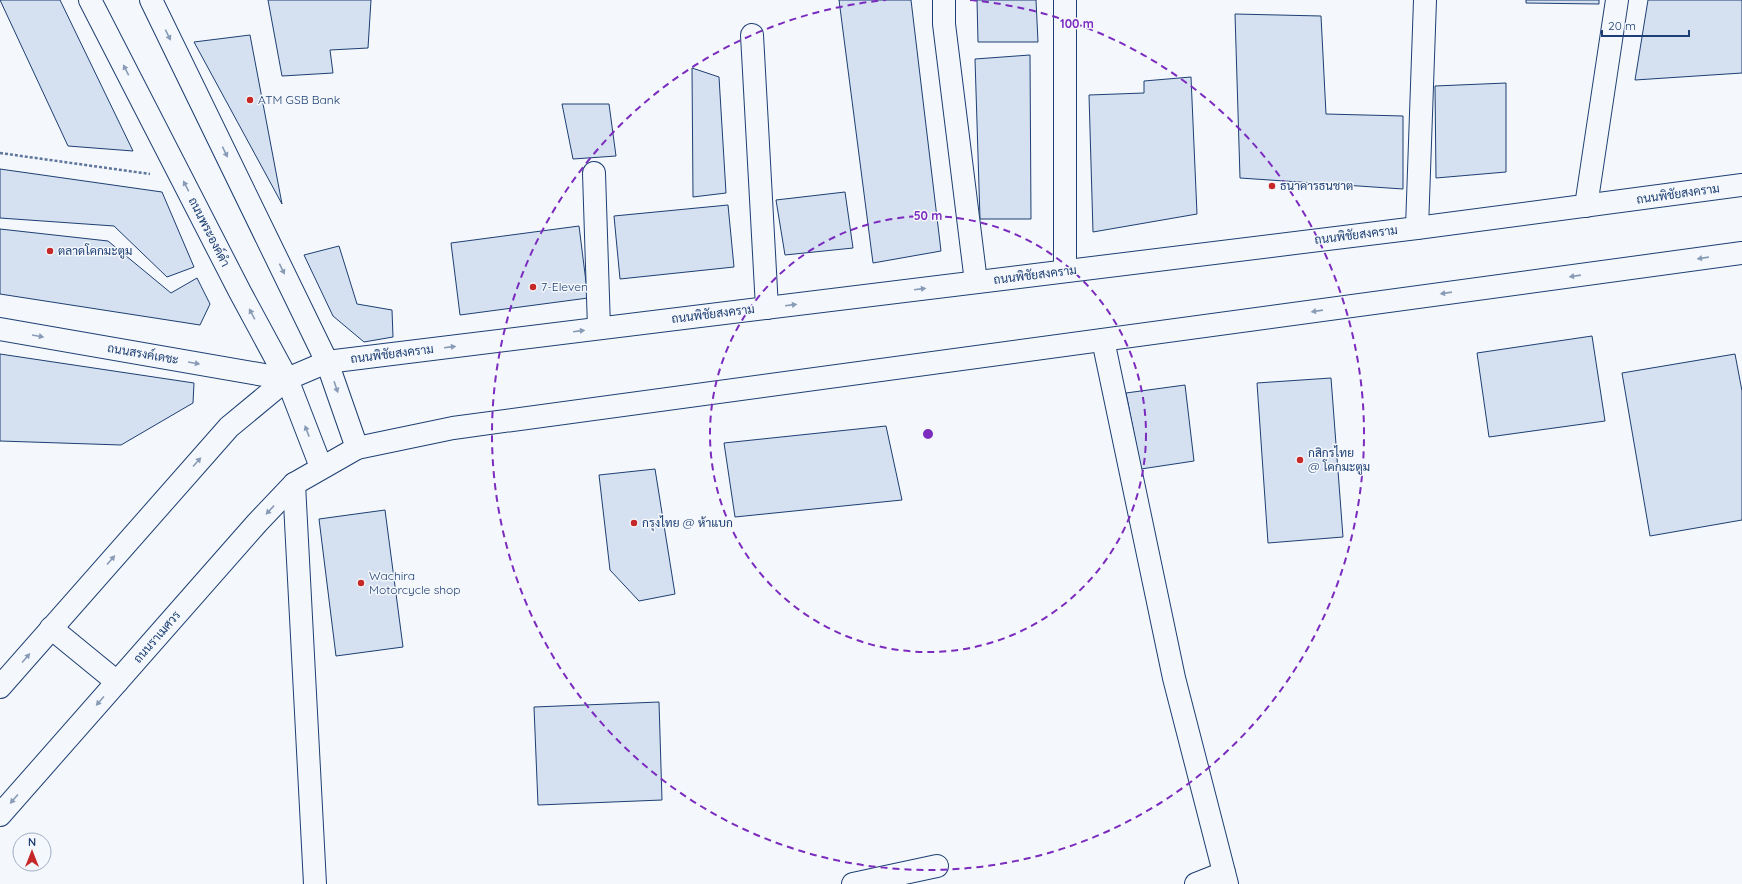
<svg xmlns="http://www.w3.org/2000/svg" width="1742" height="884" font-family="Quicksand,Sarabun,sans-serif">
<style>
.building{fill:#d5e0f0;stroke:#1d3f73}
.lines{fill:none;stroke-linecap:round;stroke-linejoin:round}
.minor-casing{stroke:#1d3f73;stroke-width:24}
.major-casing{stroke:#1d3f73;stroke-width:24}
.path{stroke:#5e769c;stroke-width:2.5;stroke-dasharray:3 2;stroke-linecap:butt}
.minor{stroke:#f4f7fb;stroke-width:22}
.major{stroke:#f4f7fb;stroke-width:22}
.oneway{fill:#889bb7}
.ring{fill:none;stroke:#7b2cbf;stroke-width:2;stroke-dasharray:7 5}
.poi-dot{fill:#c62828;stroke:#f4f7fb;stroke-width:1.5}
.labels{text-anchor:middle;stroke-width:3;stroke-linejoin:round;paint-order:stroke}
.poi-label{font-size:12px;fill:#1d3f73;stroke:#f4f7fb;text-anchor:start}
.street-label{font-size:12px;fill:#1d3f73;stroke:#f4f7fb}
.centre{fill:#7b2cbf;stroke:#f4f7fb;stroke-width:2}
.ring-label{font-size:12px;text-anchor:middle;font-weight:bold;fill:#7b2cbf;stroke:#f4f7fb;stroke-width:3;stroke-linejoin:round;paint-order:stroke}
</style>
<rect width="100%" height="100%" fill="#f4f7fb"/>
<g class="building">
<path d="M0,0H60L133,151L68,146Z"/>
<path d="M268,0H371L368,48L330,50L333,73L282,76Z"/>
<path d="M839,0H911L941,251L873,263Z"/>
<path d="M977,0H1036L1038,42H978Z"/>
<path d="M1526,0H1599V4L1526,3Z"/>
<path d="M1648,0H1742V73L1635,80Z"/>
<path d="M1235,14L1321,16L1326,114L1403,116V189L1240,178Z"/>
<path d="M250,35L282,204L194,42Z"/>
<path d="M1030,55L1031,219H980L975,59Z"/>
<path d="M692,68L719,77L726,193L693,197Z"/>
<path d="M1191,77L1197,214L1093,232L1089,95L1144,93V81Z"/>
<path d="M1506,83V172L1436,178L1435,86Z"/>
<path d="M562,104H609L616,156L573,159Z"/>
<path d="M0,169L162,192L194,267L167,277L114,226L0,218Z"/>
<path d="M845,192L853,248L785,255L776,200Z"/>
<path d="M728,205L734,267L620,279L614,216Z"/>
<path d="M579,226L588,298L460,315L451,243Z"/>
<path d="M0,229L108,241L171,293L197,278L210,304L200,325L0,294Z"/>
<path d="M339,246L357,304L392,310L393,337L364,342L333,316L304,255Z"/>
<path d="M1592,336L1605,421L1489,437L1477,353Z"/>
<path d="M0,354L194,383L193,403L121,445L0,441Z"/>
<path d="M1735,354L1742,391V520L1650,536L1622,373Z"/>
<path d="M1331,378L1343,537L1268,543L1257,383Z"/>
<path d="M1185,385L1194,461L1141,469L1126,393Z"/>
<path d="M886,426L902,500L735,517L724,443Z"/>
<path d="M655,469L675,594L639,601L610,570L599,475Z"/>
<path d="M385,510L403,647L336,656L319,519Z"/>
<path d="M659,702L662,800L538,805L534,707Z"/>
</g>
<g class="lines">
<g class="minor-casing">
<g id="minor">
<path d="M90,0L240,292L287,379L321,467"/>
<path d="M151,0L327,362L357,448"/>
<path d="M944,0V24L976,282"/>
<path d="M752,35L767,308"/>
<path d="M594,173L599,328"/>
<path d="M1586,206L1617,0"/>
<path d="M1417,228L1425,0"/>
<path d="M1065,271V0"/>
<path d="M0,329L287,379"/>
<path d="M1103,340L1174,678L1227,884"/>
<path d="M294,484L315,884"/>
<path d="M853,884L937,866"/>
<path d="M1196,884L1224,873"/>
</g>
</g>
<g class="major-casing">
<g id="major">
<path d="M51,628L117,682"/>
<path d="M0,687L229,427L287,379L327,362L1417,228L1742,185"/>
<path d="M0,815L257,523L294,484L357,448L453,428L1742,253"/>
</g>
</g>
<path class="path" d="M0,153L150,174"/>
<use href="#minor" class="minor"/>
<use href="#major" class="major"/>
</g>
<defs><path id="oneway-solid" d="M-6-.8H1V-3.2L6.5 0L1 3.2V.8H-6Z"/></defs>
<g class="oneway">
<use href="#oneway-solid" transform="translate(168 35) rotate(64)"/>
<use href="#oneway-solid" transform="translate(126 70) rotate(-117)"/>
<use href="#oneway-solid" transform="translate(225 152) rotate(64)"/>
<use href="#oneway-solid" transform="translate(186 186) rotate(-117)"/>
<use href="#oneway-solid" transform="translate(1703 258) rotate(172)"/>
<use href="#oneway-solid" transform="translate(282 269) rotate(64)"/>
<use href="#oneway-solid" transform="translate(1575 276) rotate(172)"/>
<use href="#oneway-solid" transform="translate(920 289) rotate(-7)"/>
<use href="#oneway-solid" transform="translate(1446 293) rotate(172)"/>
<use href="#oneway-solid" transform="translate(791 305) rotate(-7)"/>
<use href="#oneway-solid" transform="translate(1317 311) rotate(172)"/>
<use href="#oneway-solid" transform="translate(252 314) rotate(-118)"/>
<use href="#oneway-solid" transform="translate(579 331) rotate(-7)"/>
<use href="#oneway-solid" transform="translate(38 336) rotate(10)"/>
<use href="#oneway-solid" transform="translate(450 347) rotate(-7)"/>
<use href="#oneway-solid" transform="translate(194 363) rotate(10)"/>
<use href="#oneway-solid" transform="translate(336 387) rotate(71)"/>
<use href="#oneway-solid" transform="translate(307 431) rotate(-111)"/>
<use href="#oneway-solid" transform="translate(197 462) rotate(-48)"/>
<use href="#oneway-solid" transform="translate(270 510) rotate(133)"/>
<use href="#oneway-solid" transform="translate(111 560) rotate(-49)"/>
<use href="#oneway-solid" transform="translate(26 658) rotate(-49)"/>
<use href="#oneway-solid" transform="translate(100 701) rotate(131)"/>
<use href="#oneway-solid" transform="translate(14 799) rotate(131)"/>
</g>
<g class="ring">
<circle cx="928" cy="434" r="218"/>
<path d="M970 0A436 436 0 1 1 886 0"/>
</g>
<g class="poi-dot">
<circle cx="250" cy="100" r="4"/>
<circle cx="1272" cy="186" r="4"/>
<circle cx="50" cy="251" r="4"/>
<circle cx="533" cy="287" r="4"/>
<circle cx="1300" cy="460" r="4"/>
<circle cx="634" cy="523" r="4"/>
<circle cx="361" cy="583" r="4"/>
</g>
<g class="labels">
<g class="poi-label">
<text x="258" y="104">ATM GSB Bank</text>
<text x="1280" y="190">ธนาคารธนชาต</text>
<text x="58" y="255">ตลาดโคกมะตูม</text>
<text x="541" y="291">7-Eleven</text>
<text x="1308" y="457">กสิกรไทย<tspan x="1308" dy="14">@ โคกมะตูม</tspan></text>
<text x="642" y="527">กรุงไทย @ ห้าแบก</text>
<text x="369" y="580">Wachira<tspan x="369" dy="14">Motorcycle shop</tspan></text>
</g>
<g class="street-label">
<text transform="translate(1678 194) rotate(-8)" y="4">ถนนพิชัยสงคราม</text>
<text transform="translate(209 232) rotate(63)" y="4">ถนนพระองค์ดำ</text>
<text transform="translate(1356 235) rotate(-7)" y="4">ถนนพิชัยสงคราม</text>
<text transform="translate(1035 275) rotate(-7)" y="4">ถนนพิชัยสงคราม</text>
<text transform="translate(713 314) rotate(-7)" y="4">ถนนพิชัยสงคราม</text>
<text transform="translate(143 354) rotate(10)" y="4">ถนนสรงค์เดชะ</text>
<text transform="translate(392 354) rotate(-7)" y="4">ถนนพิชัยสงคราม</text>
<text transform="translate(157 637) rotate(-49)" y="4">ถนนราเมศวร</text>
</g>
</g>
<circle cx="928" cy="434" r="6" class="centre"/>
<g class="ring-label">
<text x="1077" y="28">100 m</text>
<text x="928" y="220">50 m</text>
</g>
<g transform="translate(32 852)"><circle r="19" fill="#f4f7fb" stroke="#9eadc5"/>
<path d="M0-3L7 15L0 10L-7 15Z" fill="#c62828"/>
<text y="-6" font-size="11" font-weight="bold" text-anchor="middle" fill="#1d3f73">N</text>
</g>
<path d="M1602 30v6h87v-6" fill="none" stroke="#1d3f73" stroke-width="2"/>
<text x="1608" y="30" font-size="12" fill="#1d3f73" stroke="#f4f7fb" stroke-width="3" paint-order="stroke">20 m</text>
</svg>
